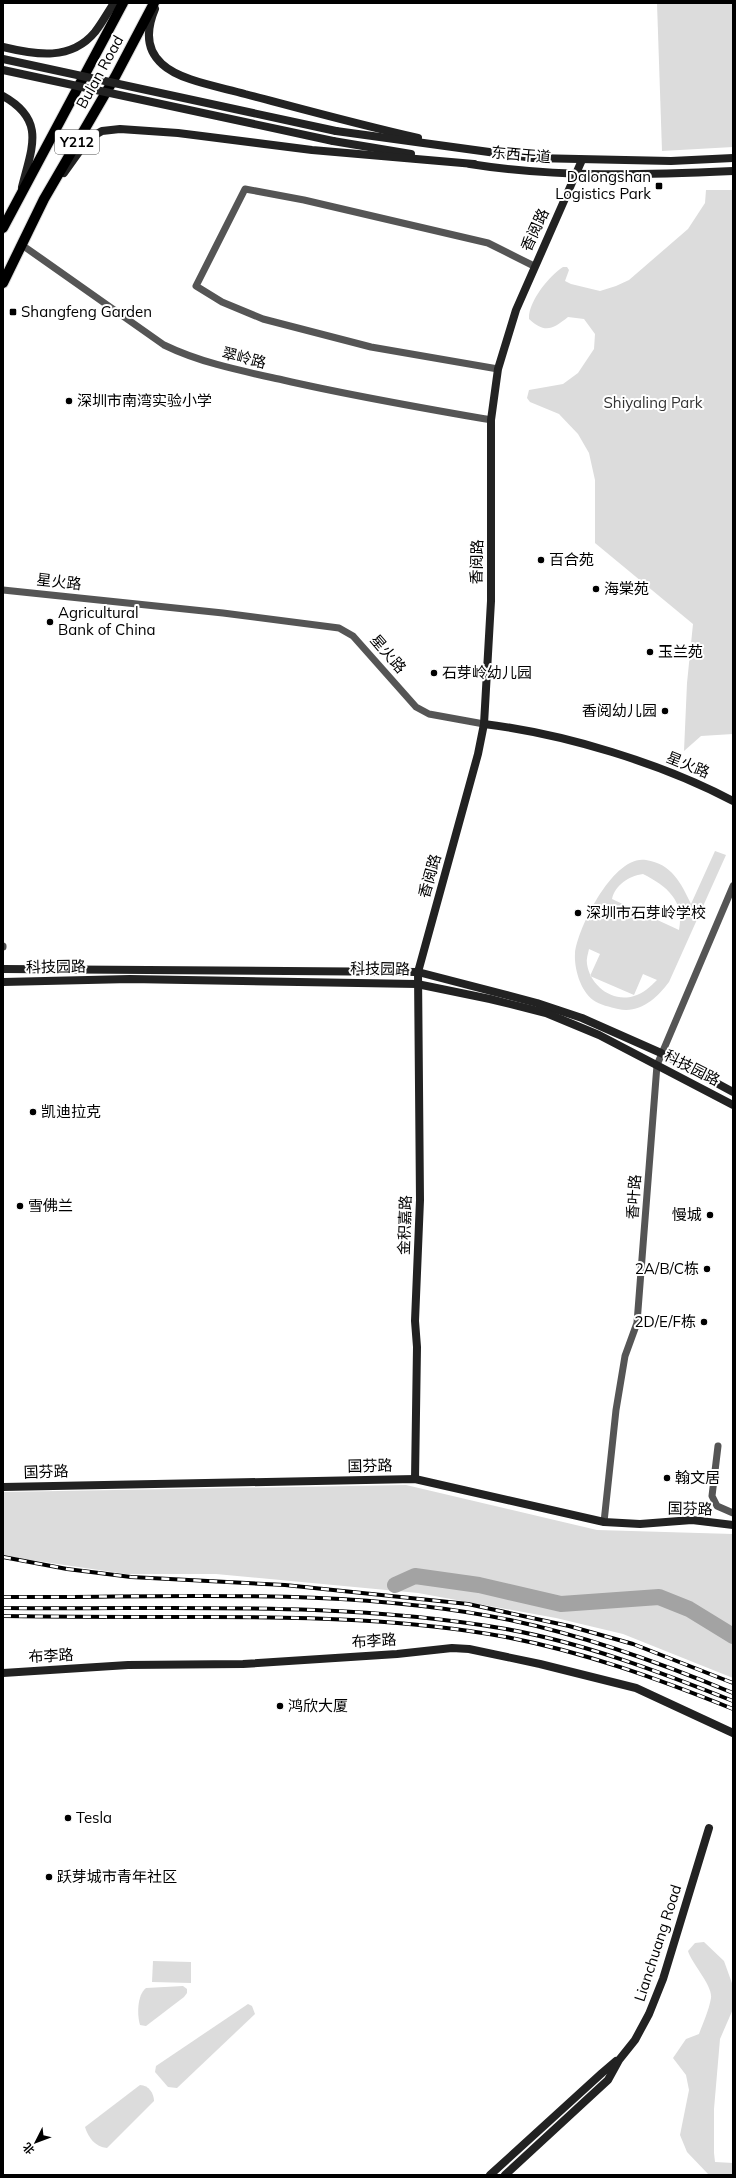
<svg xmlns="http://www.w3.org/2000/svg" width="736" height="2178" font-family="Mulish,'Noto Sans SC',sans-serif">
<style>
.green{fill:#dcdcdc;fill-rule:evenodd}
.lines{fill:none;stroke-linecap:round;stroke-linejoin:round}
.river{stroke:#a3a3a3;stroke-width:16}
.primary-casing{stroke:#dbdbdb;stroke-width:12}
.street{stroke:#555;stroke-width:7}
.secondary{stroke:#222;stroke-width:8}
.primary{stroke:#000;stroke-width:10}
.rail-casing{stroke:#000;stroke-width:4}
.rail{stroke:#fff;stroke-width:2.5;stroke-dasharray:8;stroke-linecap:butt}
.secondary-bridge{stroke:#222;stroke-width:8}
.poi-dot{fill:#000;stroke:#fff;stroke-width:1.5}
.labels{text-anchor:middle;stroke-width:4;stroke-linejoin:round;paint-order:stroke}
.shield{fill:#fff;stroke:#4c4c4c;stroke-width:1}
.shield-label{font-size:14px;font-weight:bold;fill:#000}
.street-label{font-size:15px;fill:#000;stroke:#fff}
.poi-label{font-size:15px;fill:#000;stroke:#fff;text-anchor:start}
.park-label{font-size:15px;fill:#333;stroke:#fff}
</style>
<rect width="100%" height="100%" fill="#fff"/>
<g class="green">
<path d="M657,3H733V147L662,151Z"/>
<path d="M706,190H733V734L701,736L684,751L687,683L693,624L595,543V480L589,453L578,434L559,414L530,402L527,398L529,390L563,384L578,373L594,349L595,334L584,319L568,317C553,329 545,334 529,319C528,302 549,276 563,267H567L569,270L565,281L571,284L600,291L616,286L629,280L688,229L705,203Z"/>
<path d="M715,851L726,855L669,982C657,998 640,1014 618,1009C610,1007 600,1005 593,1000C580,990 574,968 575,953C578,927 614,854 646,860C672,864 681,883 691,904ZM643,874C667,886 685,901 679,930L612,899C615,885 629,876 643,874ZM589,949L600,954L590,976L634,995L643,974L657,980C650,987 644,993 634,996C612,1003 590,985 587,964C586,959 588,954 589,949Z"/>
<path d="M406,1485L597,1530L733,1534V1678L623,1634L556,1618L418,1593L216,1574H126L3,1556V1492Z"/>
<path d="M704,1942L724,1961L733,1986V2009L720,2039L714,2109V2153L715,2162L733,2163V2175H709L687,2152L680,2135L689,2090L686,2075L673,2058L686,2039L699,2034C703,2023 709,2010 711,1998C713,1986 692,1964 688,1951L695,1943Z"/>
<path d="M153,1961L191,1962V1983L152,1982Z"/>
<path d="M183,1986L187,1989V1993L184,1997L146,2026L140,2025C137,2015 137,1995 146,1988Z"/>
<path d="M248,2004L252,2006L255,2014L177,2088L168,2087L155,2072L156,2066Z"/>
<path d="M140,2085C149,2085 154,2094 154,2101L107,2148C95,2147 88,2137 85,2127Z"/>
</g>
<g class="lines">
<path class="river" d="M395,1585L415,1576L479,1585L561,1604L659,1597L689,1609L733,1636"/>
<g class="primary-casing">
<g id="primary">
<path d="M3,228L123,3"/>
<path d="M3,283L44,199L115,77L154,3"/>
</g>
</g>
<g class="street">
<path d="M22,245L164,345C201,363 242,371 283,380C352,396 422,408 491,420"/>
<path d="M498,369L371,347L263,319L222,302L196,286L245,189L304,200L488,243L534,266"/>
<path d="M3,590L223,613L339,628L353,636L416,707L429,714L484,724"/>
<path d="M3,946V947"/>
<path d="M718,1446L712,1496L717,1506L733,1513"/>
<path d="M604,1522L616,1410L625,1356L637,1323L657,1065L733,886"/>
</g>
<g class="secondary">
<path d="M155,9C147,28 145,49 162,64C180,81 221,87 245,94C302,109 360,125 418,138"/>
<path d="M3,47C36,55 71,61 95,32C102,23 108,12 114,3"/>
<path d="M3,96C46,120 32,147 22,187"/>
<path d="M336,131L533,158L671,161L733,158"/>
<path d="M333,141L411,154"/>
<path d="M470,164C557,178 645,175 733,171"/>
<path d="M64,173L84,145L95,135L102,131L120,129L178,133L312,150L474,164"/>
<path d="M484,724C565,734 661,763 733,801"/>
<path d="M3,969L418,972L537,1003L582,1018L661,1053L733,1092"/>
<path d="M3,982L130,979L417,984L490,999L546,1013L599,1035L733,1105"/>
<path d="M415,1479L417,1347L415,1321L420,1200L418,972L478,754L484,724L491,601V420L498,369L516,310L582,160"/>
<path d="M3,1487L415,1479L604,1522L640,1524L692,1520L733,1525"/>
<path d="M3,1673L128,1665L243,1664L397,1654L452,1648L469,1649L540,1664L636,1688L733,1733"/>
<path d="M490,2175L602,2073L616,2061"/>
<path d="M505,2175L608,2080L619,2060L635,2040L649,2014L663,1979L709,1828"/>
</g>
<use href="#primary" class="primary"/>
<g class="rail-casing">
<g id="rail">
<path d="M3,1557L67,1569L131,1577L285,1585L468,1604L569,1626L633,1644L733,1683"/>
<path d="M3,1597C169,1598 346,1586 510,1620C586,1636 661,1663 733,1693"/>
<path d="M3,1608C170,1610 340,1600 506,1629C584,1643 660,1672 733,1701"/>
<path d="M3,1616C71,1617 140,1617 208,1617C307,1617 408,1619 506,1637C584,1652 659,1679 733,1709"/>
</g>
</g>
<use href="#rail" class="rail"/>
<g class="secondary-bridge">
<path d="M3,59L336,131"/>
<path d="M3,70L333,141"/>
</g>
</g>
<g class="poi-dot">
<rect x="655" y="182" width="8" height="8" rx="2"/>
<rect x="9" y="308" width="8" height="8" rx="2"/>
<circle cx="69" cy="401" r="4"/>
<circle cx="541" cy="560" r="4"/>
<circle cx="596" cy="589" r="4"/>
<circle cx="50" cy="622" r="4"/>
<circle cx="650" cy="652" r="4"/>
<circle cx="434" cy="673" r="4"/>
<circle cx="665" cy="711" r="4"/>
<circle cx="578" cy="913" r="4"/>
<circle cx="33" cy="1112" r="4"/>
<circle cx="20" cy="1206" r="4"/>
<circle cx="710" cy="1215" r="4"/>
<circle cx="707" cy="1269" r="4"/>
<circle cx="704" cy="1322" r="4"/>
<circle cx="667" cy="1478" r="4"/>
<circle cx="280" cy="1706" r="4"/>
<circle cx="68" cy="1818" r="4"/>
<circle cx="49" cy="1877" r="4"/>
</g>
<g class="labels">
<rect class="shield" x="55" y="130" width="44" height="24" rx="3"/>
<g class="shield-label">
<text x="77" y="147">Y212</text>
</g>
<g class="street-label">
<text transform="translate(100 72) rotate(-61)" y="5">Bulan Road</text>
<text transform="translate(521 155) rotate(5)" y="5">东西干道</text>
<text transform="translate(535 230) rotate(-65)" y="5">香阅路</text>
<text transform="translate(244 358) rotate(14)" y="5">翠岭路</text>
<text transform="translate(477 562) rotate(-89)" y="5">香阅路</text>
<text transform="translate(59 582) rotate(6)" y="5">星火路</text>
<text transform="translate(388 654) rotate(49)" y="5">星火路</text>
<text transform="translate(688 765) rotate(22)" y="5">星火路</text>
<text transform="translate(430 876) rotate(-74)" y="5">香阅路</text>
<text transform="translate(56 967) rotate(-1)" y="5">科技园路</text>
<text transform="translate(380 969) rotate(1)" y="5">科技园路</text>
<text transform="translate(692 1068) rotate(27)" y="5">科技园路</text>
<text transform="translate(634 1197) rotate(-86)" y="5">香叶路</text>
<text transform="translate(405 1225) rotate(-88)" y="5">金积嘉路</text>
<text transform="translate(370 1466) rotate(-1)" y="5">国芬路</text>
<text transform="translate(46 1472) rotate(-2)" y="5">国芬路</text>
<text transform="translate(690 1509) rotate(1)" y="5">国芬路</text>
<text transform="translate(374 1641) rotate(-4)" y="5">布李路</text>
<text transform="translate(51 1656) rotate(-3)" y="5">布李路</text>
<text transform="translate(658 1943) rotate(-72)" y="5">Lianchuang Road</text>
</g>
<g class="poi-label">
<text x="651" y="182" text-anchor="end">Dalongshan<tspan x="651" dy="17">Logistics Park</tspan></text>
<text x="21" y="317">Shangfeng Garden</text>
<text x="77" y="406">深圳市南湾实验小学</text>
<text x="549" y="565">百合苑</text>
<text x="604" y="594">海棠苑</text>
<text x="58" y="618">Agricultural<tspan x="58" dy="17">Bank of China</tspan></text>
<text x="658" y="657">玉兰苑</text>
<text x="442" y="678">石芽岭幼儿园</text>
<text x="657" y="716" text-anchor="end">香阅幼儿园</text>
<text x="586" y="918">深圳市石芽岭学校</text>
<text x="41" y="1117">凯迪拉克</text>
<text x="28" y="1211">雪佛兰</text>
<text x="702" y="1220" text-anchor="end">慢城</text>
<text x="699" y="1274" text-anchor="end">2A/B/C栋</text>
<text x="696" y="1327" text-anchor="end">2D/E/F栋</text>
<text x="675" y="1483">翰文居</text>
<text x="288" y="1711">鸿欣大厦</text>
<text x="76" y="1823">Tesla</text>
<text x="57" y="1882">跃芽城市青年社区</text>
</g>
<g class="park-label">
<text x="653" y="408">Shiyaling Park</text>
</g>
</g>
<rect width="736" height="2178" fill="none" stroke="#000000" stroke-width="8"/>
<g transform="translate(36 2142) rotate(228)" stroke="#ffffff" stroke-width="3" paint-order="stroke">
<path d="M0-3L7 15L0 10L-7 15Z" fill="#000000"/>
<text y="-6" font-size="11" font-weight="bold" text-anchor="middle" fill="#000000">北</text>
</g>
</svg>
